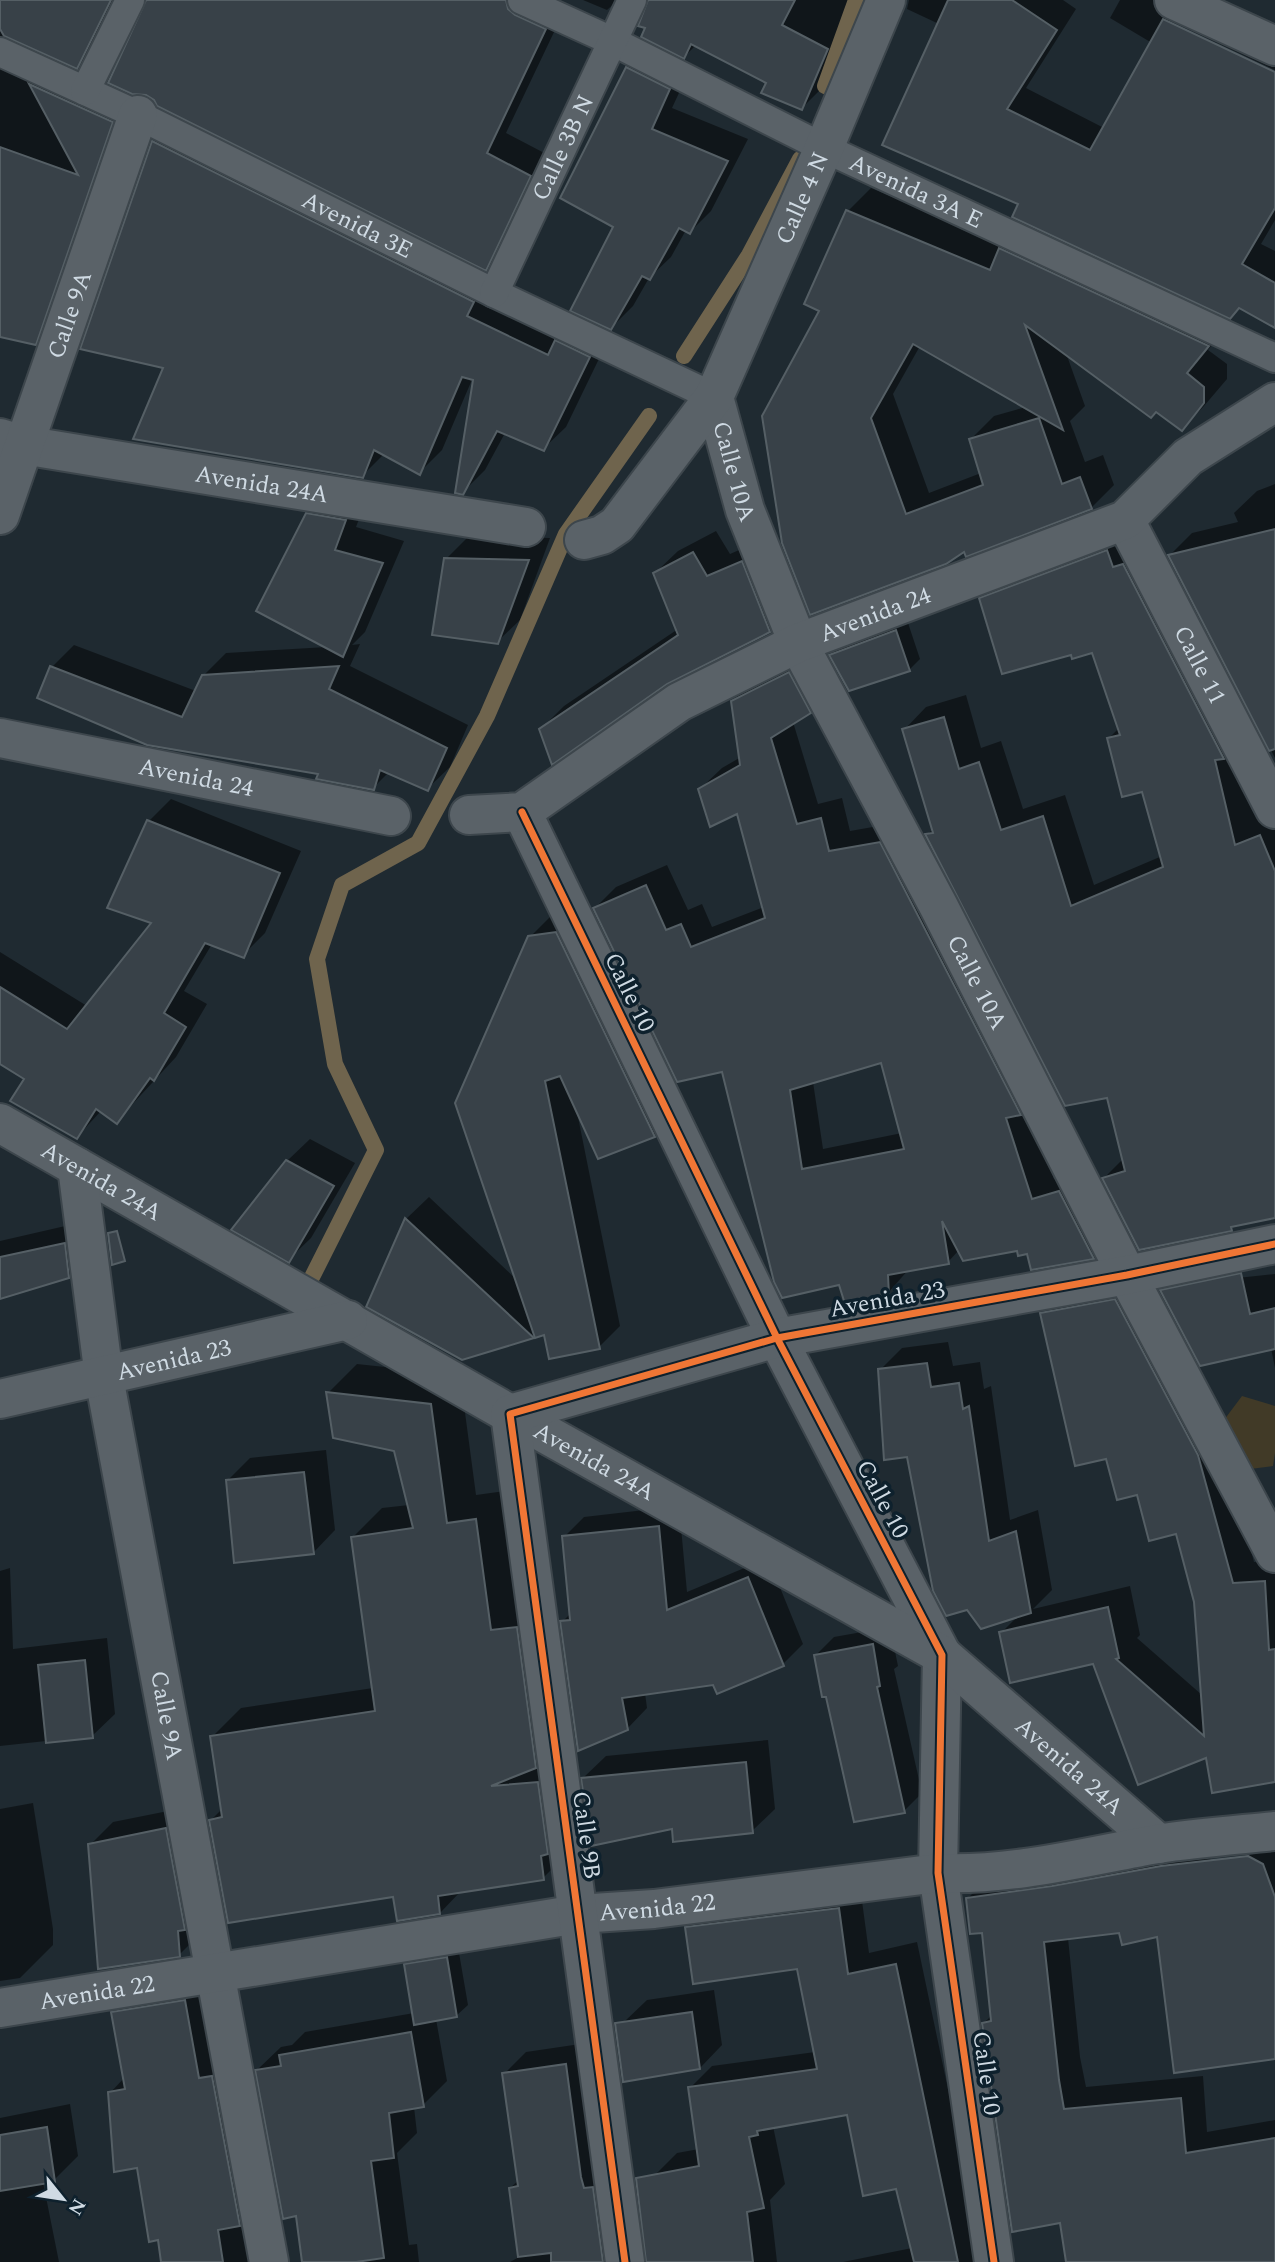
<svg xmlns="http://www.w3.org/2000/svg" width="1275" height="2262" font-family="Spectral,serif">
<style>
.green{fill:#413a27}
.shadow{fill:#0007;fill-rule:evenodd}
.lines{fill:none;stroke-linecap:round;stroke-linejoin:round}
.stream{stroke:#6f644d;stroke-width:16}
.building{fill:#384148;stroke:#555f65;stroke-width:2;fill-rule:evenodd}
.lane-casing{stroke:#3d464c;stroke-width:32}
.street-casing{stroke:#3d464c;stroke-width:42}
.lane{stroke:#5a6268;stroke-width:28}
.street{stroke:#5a6268;stroke-width:38}
.cycleway-casing{stroke:#0e212d;stroke-width:11}
.cycleway{stroke:#f07635;stroke-width:7}
.labels{text-anchor:middle;stroke-width:7;stroke-linejoin:round;paint-order:stroke}
.street-label{font-size:24px;fill:#cfdae3;stroke:#0e212d}
</style>
<rect width="100%" height="100%" fill="#1f2a31"/>
<path class="green" d="M1242,1396L1275,1406V1453L1273,1466L1242,1470L1221,1424Z"/>
<g class="shadow">
<path d="M0,0H120L97,47L77,67L3,33L6,41L132,101L55,322L35,343L0,335Z"/>
<path d="M148,0H549L565,9L506,133L550,156L506,248L486,268Z"/>
<path d="M583,0H618L607,10Z"/>
<path d="M650,0H859L822,88L802,108L768,82L696,45L684,57L647,28Z"/>
<path d="M909,0H1063L1076,9L1026,88L1104,128L1152,43L1110,18L1120,0H1185L1275,42V70L1169,20V24L1274,73L1275,70V220L1261,244L1275,251V326L1240,306L1020,203L939,24L907,9Z"/>
<path d="M649,46L691,67L672,108L748,139L711,211L690,232L686,230L671,257L649,278L633,306L611,328L615,226L627,68Z"/>
<path d="M176,120L495,279L611,334L566,427L543,449L505,433L485,470L462,493L474,375L442,450L420,472L384,454L362,476L165,367L83,348L154,142Z"/>
<path d="M871,188L1005,244L1230,322L1208,350L1227,364V379L1204,406L1182,429L1156,410L1066,353L1085,406L1070,421L1085,462L1103,455L1114,485L1091,508L965,549L811,613L822,310L848,211ZM920,346L1026,407L994,416L971,439L981,473L929,493L893,394Z"/>
<path d="M1275,484V758L1170,555L1192,533L1238,522L1234,513L1257,491Z"/>
<path d="M330,492L367,498L356,527L404,541L365,632L352,645L360,644L350,666L468,725L450,767L427,789L389,772L373,788L320,772L52,667L74,645L196,691L203,676L226,653L327,647L308,514Z"/>
<path d="M1129,529L1275,792V1215L1104,1178L1124,1158L1108,1096L927,835L934,828L904,730L926,707L966,695L981,748L1001,741L1023,809L1065,795L1094,885L1162,856L1144,790L1109,738L1119,728L1093,651L1072,653L981,599L1003,577Z"/>
<path d="M716,531L730,554L764,539L792,608L769,631L666,682L541,729L564,706L678,629L655,573L678,551Z"/>
<path d="M469,536L550,538L520,620L497,642L446,559Z"/>
<path d="M907,620L920,659L909,670L831,655L842,644Z"/>
<path d="M810,652L831,691L810,712L793,722L818,804L842,798L850,831L901,822L1029,1104L1054,1179L1081,1170L1112,1231L1091,1252L1031,1264L1028,1252L1018,1249L959,1250L948,1262L909,1269L888,1293L840,1283L724,1070L595,908L616,887L667,865L688,910L702,904L712,927L764,907L738,812L700,789L722,768L741,757L732,701L754,680ZM882,1061L902,1133L823,1149L813,1082Z"/>
<path d="M171,799L301,851L265,933L243,955L212,944L184,991L207,1004L176,1057L116,1122L101,1111L77,1137L27,1078L0,1062V952L87,1006L153,923L149,821Z"/>
<path d="M552,915L676,1115L654,1136L599,1156L577,1112L620,1326L599,1347L546,1333L462,1358L369,1306L406,1219L429,1197L516,1279L530,937Z"/>
<path d="M310,1139L355,1163L311,1238L288,1260L287,1161Z"/>
<path d="M87,1221L91,1253L68,1276L0,1297V1241Z"/>
<path d="M1275,1274V1368L1271,1348L1169,1304L1191,1283Z"/>
<path d="M1142,1288L1219,1433L1254,1562L1275,1561V1780L1208,1756L1095,1662L1001,1633L1018,1616L909,1455L880,1370L902,1348L948,1342L953,1366L980,1362L984,1389L991,1386L1010,1520L1038,1510L1052,1590L1033,1609L1130,1586L1140,1635L1137,1638L1202,1695L1196,1602L1177,1532L1108,1457L1043,1319L1065,1297Z"/>
<path d="M357,1364L460,1375L476,1495L505,1491L572,1849L543,1878L461,1891L440,1913L211,1820L223,1808L212,1737L241,1708L373,1688L353,1537L382,1508L409,1505L395,1450L328,1393Z"/>
<path d="M326,1450L335,1530L313,1553L227,1481L250,1458Z"/>
<path d="M679,1506L687,1592L768,1558L803,1644L783,1664L714,1683L645,1693L647,1708L627,1729L562,1622L571,1613L564,1537L584,1517Z"/>
<path d="M10,1568L13,1649L107,1638L115,1714L92,1736L0,1746V1571Z"/>
<path d="M890,1627L898,1666L894,1669L922,1793L904,1811L816,1655L834,1637Z"/>
<path d="M768,1740L775,1809L752,1831L674,1827L583,1778L606,1756Z"/>
<path d="M33,1803L53,1929V1945L20,1978L0,1981V1809Z"/>
<path d="M188,1807L202,1932L179,1955L90,1845L113,1822Z"/>
<path d="M1207,1841L1211,1862L1275,1850V2057L1158,1935L1121,1931L1068,1938L1080,2057L1086,2087L1203,2076L1207,2132L1275,2120V2262H1068L1061,2221L984,2023L992,2015L983,1931L968,1898L990,1876Z"/>
<path d="M860,1886L869,1953L917,1942L973,2208L998,2262H843L912,2248L898,2187L848,2113L773,2126L785,2184L770,2200L777,2262H680L655,2175L677,2153L699,2149L690,2088L712,2066L815,2052L799,1967L687,1928L709,1906Z"/>
<path d="M458,1947L468,2005L456,2016L436,2019L447,2081L423,2105L414,2107L417,2133L397,2153L409,2245L417,2244L419,2262H304L297,2214L257,2070L281,2047L292,2045L305,2032L414,2013L406,1965L417,1954Z"/>
<path d="M208,1977L250,2262H163L160,2238L139,2166L110,2093L125,2077L113,2013L137,1989Z"/>
<path d="M714,1990L722,2045L700,2068L624,2022L647,2000Z"/>
<path d="M587,2043L618,2262H510L519,2257L510,2188L519,2180L504,2074L526,2052Z"/>
<path d="M70,2104L78,2156L54,2180L43,2182L59,2262H0V2118Z"/>
</g>
<g class="lines">
<g class="stream">
<path d="M825,86L856,0"/>
<path d="M684,356L749,255L800,159"/>
<path d="M303,1295L376,1150L335,1064L317,959L342,885L418,843L487,716L566,534L649,416"/>
</g>
</g>
<g class="building">
<path d="M0,0H111L77,69L4,36L0,29Z"/>
<path d="M146,0H506L508,9L515,15L546,29L487,153L531,176L486,271L157,106L154,100L146,95L132,94L108,83Z"/>
<path d="M648,0H795L782,25L828,49L802,110L761,93L766,83L691,44L684,59L641,37L645,28L638,26Z"/>
<path d="M948,0H1012L1057,30L1007,109L1090,150L1163,19L1275,72V208L1242,264L1275,283V328L1239,308L1230,319L1012,217L1018,204L882,145Z"/>
<path d="M626,67L670,89L652,129L728,161L690,234L679,228L650,280L642,276L611,330L570,311L613,227L560,198Z"/>
<path d="M29,84L113,122L36,345L0,337V147L78,175Z"/>
<path d="M152,141L474,302L467,316L548,355L555,340L590,357L544,451L497,431L463,495L455,493L473,380L462,377L420,475L374,450L363,478L133,439L163,368L80,349Z"/>
<path d="M846,210L990,270L999,248L1209,346L1187,373L1204,387V403L1182,431L1156,412L1151,418L1025,325L1063,430L913,344L871,418L906,514L983,485L969,439L1039,418L1062,484L1080,477L1092,509L966,557L964,552L946,564L810,615L782,543L762,416L819,311L804,304Z"/>
<path d="M306,513L346,520L335,550L383,563L343,657L256,611Z"/>
<path d="M1275,529V749L1269,751L1168,555Z"/>
<path d="M1107,550L1113,567L1123,564L1224,759L1215,760L1235,845L1260,835L1275,871V1218L1231,1227L1232,1231L1139,1250L1102,1178L1125,1171L1107,1098L1065,1106L925,834L933,833L902,729L944,717L959,769L979,762L1001,830L1043,816L1071,906L1163,867L1142,792L1122,797L1107,738L1120,735L1092,653L1072,659L1071,655L1002,674L979,598Z"/>
<path d="M693,552L707,576L742,561L770,632L667,684L552,765L539,729L678,635L653,573Z"/>
<path d="M444,558L529,560L498,644L432,635Z"/>
<path d="M896,630L910,671L849,691L829,655Z"/>
<path d="M50,666L182,717L202,675L339,666L329,689L447,748L428,791L380,770L374,790L316,779L318,774L147,745L37,698Z"/>
<path d="M789,672L811,713L771,738L797,824L821,818L829,851L880,842L1021,1115L1006,1118L1032,1199L1059,1191L1094,1259L1031,1270L1027,1254L1018,1256L1017,1251L963,1261L942,1221L949,1264L888,1275L889,1295L845,1304L839,1285L782,1298L774,1282L722,1072L677,1082L593,908L646,885L666,930L681,924L691,947L765,918L737,814L710,827L698,789L740,765L731,701ZM881,1063L904,1149L802,1169L790,1090Z"/>
<path d="M147,820L280,873L244,958L205,943L164,1013L186,1027L154,1081L150,1078L117,1124L96,1109L77,1139L10,1101L24,1079L0,1064V987L67,1029L151,923L107,908Z"/>
<path d="M556,932L655,1137L598,1159L560,1076L545,1081L600,1349L549,1359L544,1335L535,1338L455,1103L528,936Z"/>
<path d="M286,1160L334,1186L289,1263L231,1230Z"/>
<path d="M405,1218L534,1338L462,1360L366,1307Z"/>
<path d="M117,1231L125,1261L112,1265L108,1233Z"/>
<path d="M65,1243L69,1278L0,1299V1257Z"/>
<path d="M1241,1273L1250,1314L1275,1308V1349L1200,1366L1160,1290Z"/>
<path d="M1115,1299L1198,1455L1233,1583L1265,1581L1269,1650L1275,1649V1782L1212,1793L1206,1758L1138,1785L1093,1664L1010,1683L999,1632L1108,1607L1119,1658L1116,1659L1204,1736L1194,1602L1176,1534L1149,1541L1137,1495L1117,1500L1106,1459L1075,1466L1040,1313Z"/>
<path d="M927,1363L931,1387L959,1383L963,1409L969,1406L989,1541L1016,1531L1031,1613L981,1629L967,1610L946,1616L933,1591L907,1457L884,1460L878,1369Z"/>
<path d="M326,1392L431,1404L447,1523L476,1519L491,1630L517,1627L536,1768L491,1786L538,1782L548,1854L541,1856L544,1880L438,1896L440,1914L397,1921L393,1897L228,1923L209,1820L222,1817L210,1736L375,1711L351,1537L413,1528L394,1451L333,1438Z"/>
<path d="M304,1472L314,1554L234,1563L226,1480Z"/>
<path d="M659,1526L667,1610L748,1577L784,1666L717,1694L713,1685L622,1698L628,1730L578,1751L560,1621L570,1620L562,1536Z"/>
<path d="M873,1644L880,1686L877,1687L905,1813L854,1822L826,1697H822L814,1655Z"/>
<path d="M85,1660L93,1738L46,1743L38,1665Z"/>
<path d="M746,1762L753,1833L673,1842L672,1829L591,1846L581,1778Z"/>
<path d="M166,1828L185,1930L178,1931L180,1957L98,1969L88,1844Z"/>
<path d="M1248,1856L1263,1864L1275,1897V2059L1174,2073L1157,1937L1122,1945L1119,1933L1044,1942L1059,2080L1064,2109L1181,2098L1186,2153L1275,2138V2262H1066L1060,2223L1012,2232L982,2023L991,2021L982,1933L970,1934L966,1898L1052,1886L1161,1866Z"/>
<path d="M839,1908L848,1974L896,1964L958,2262H914L896,2189L863,2196L847,2115L757,2131L758,2135L749,2137L764,2208L747,2212L753,2262H646L636,2178L699,2166L688,2087L817,2069L797,1969L693,1984L685,1927Z"/>
<path d="M447,1957L457,2017L414,2025L404,1964Z"/>
<path d="M185,2000L199,2078L212,2076L240,2226L218,2230L223,2262H161L158,2240L149,2242L137,2168L114,2172L108,2092L125,2089L111,2012Z"/>
<path d="M692,2012L700,2069L623,2082L615,2023Z"/>
<path d="M411,2032L424,2107L389,2113L394,2158L371,2161L384,2258L356,2262H302L296,2216L283,2219L255,2070L281,2066L279,2055Z"/>
<path d="M566,2064L581,2177L584,2188L593,2187L603,2262H551V2253L518,2257L509,2188L518,2186L502,2073Z"/>
<path d="M47,2127L55,2182L0,2191V2135Z"/>
</g>
<g class="lines">
<g class="lane-casing">
<g id="lane">
<path id="s1" d="M522,0L612,41L824,148L1275,358"/>
<path id="s2" d="M0,52L138,115L494,293L714,397"/>
<path d="M85,91L130,0"/>
<path id="s3" d="M494,293L632,0"/>
</g>
</g>
<g class="street-casing">
<g id="street">
<path d="M1174,0L1275,46"/>
<path id="s4" d="M714,397L745,510L798,643L939,907L1127,1275L1275,1553"/>
<path id="s5" d="M0,438L23,445L526,527"/>
<path id="s6" d="M0,515L138,115"/>
<path id="s7" d="M1125,520L1275,809"/>
<path id="s8" d="M584,540L602,535L617,525L714,397L824,148L886,0"/>
<path id="s9" d="M0,738L391,816"/>
<path d="M522,812L777,1338L942,1655L938,1873L994,2262"/>
<path id="s10" d="M469,815L522,812L679,702L798,643L1125,520L1188,457L1275,402"/>
<path id="s11" d="M0,1123L510,1414L942,1655L1159,1844"/>
<path id="s12" d="M77,1167L104,1377L269,2262"/>
<path id="s13" d="M0,1399L348,1320"/>
<path id="s14" d="M0,2008L578,1914L654,1909L938,1873C1013,1876 1084,1857 1157,1844C1196,1838 1236,1835 1275,1831"/>
<path d="M625,2262L510,1414L777,1338L1127,1275L1275,1244"/>
</g>
</g>
<use href="#lane" class="lane"/>
<use href="#street" class="street"/>
<g class="cycleway-casing">
<g id="cycleway">
<path d="M522,812L777,1338L942,1655L938,1873L994,2262"/>
<path d="M625,2262L510,1414L777,1338L1127,1275L1275,1244"/>
</g>
</g>
<use href="#cycleway" class="cycleway"/>
</g>
<g class="labels">
<g class="street-label">
<text dy="8" stroke="none"><textPath href="#s3" startOffset="161">Calle 3B N</textPath></text>
<text dy="8" stroke="none"><textPath href="#s1" startOffset="438">Avenida 3A E</textPath></text>
<text dy="8" stroke="none"><textPath href="#s8" startOffset="415">Calle 4 N</textPath></text>
<text dy="8" stroke="none"><textPath href="#s2" startOffset="397">Avenida 3E</textPath></text>
<text dy="8" stroke="none"><textPath href="#s6" startOffset="212">Calle 9A</textPath></text>
<text dy="8" stroke="none"><textPath href="#s4" startOffset="77">Calle 10A</textPath></text>
<text dy="8" stroke="none"><textPath href="#s5" startOffset="266">Avenida 24A</textPath></text>
<text dy="8" stroke="none"><textPath href="#s10" startOffset="460">Avenida 24</textPath></text>
<text dy="8" stroke="none"><textPath href="#s7" startOffset="163">Calle 11</textPath></text>
<text dy="8" stroke="none"><textPath href="#s9" startOffset="200">Avenida 24</textPath></text>
<text dy="8" stroke="none"><textPath href="#s4" startOffset="644">Calle 10A</textPath></text>
<text transform="translate(630 992) rotate(64)" y="8">Calle 10</text>
<text dy="8" stroke="none"><textPath href="#s11" startOffset="117">Avenida 24A</textPath></text>
<text transform="translate(887 1299) rotate(-10)" y="8">Avenida 23</text>
<text dy="8" stroke="none"><textPath href="#s13" startOffset="178">Avenida 23</textPath></text>
<text dy="8" stroke="none"><textPath href="#s11" startOffset="684">Avenida 24A</textPath></text>
<text transform="translate(883 1499) rotate(62)" y="8">Calle 10</text>
<text dy="8" stroke="none"><textPath href="#s12" startOffset="556">Calle 9A</textPath></text>
<text dy="8" stroke="none"><textPath href="#s11" startOffset="1251">Avenida 24A</textPath></text>
<text transform="translate(587 1835) rotate(82)" y="8">Calle 9B</text>
<text dy="8" stroke="none"><textPath href="#s14" startOffset="665">Avenida 22</textPath></text>
<text dy="8" stroke="none"><textPath href="#s14" startOffset="98">Avenida 22</textPath></text>
<text transform="translate(987 2073) rotate(82)" y="8">Calle 10</text>
</g>
</g>
<g transform="translate(63 2199) rotate(120)" stroke="#0e212d" stroke-width="5" paint-order="stroke">
<path d="M0-5L12 26L0 18L-12 26Z" fill="#cfdae3"/>
<text y="-10" font-size="19" font-weight="bold" text-anchor="middle" fill="#cfdae3">N</text>
</g>
</svg>
